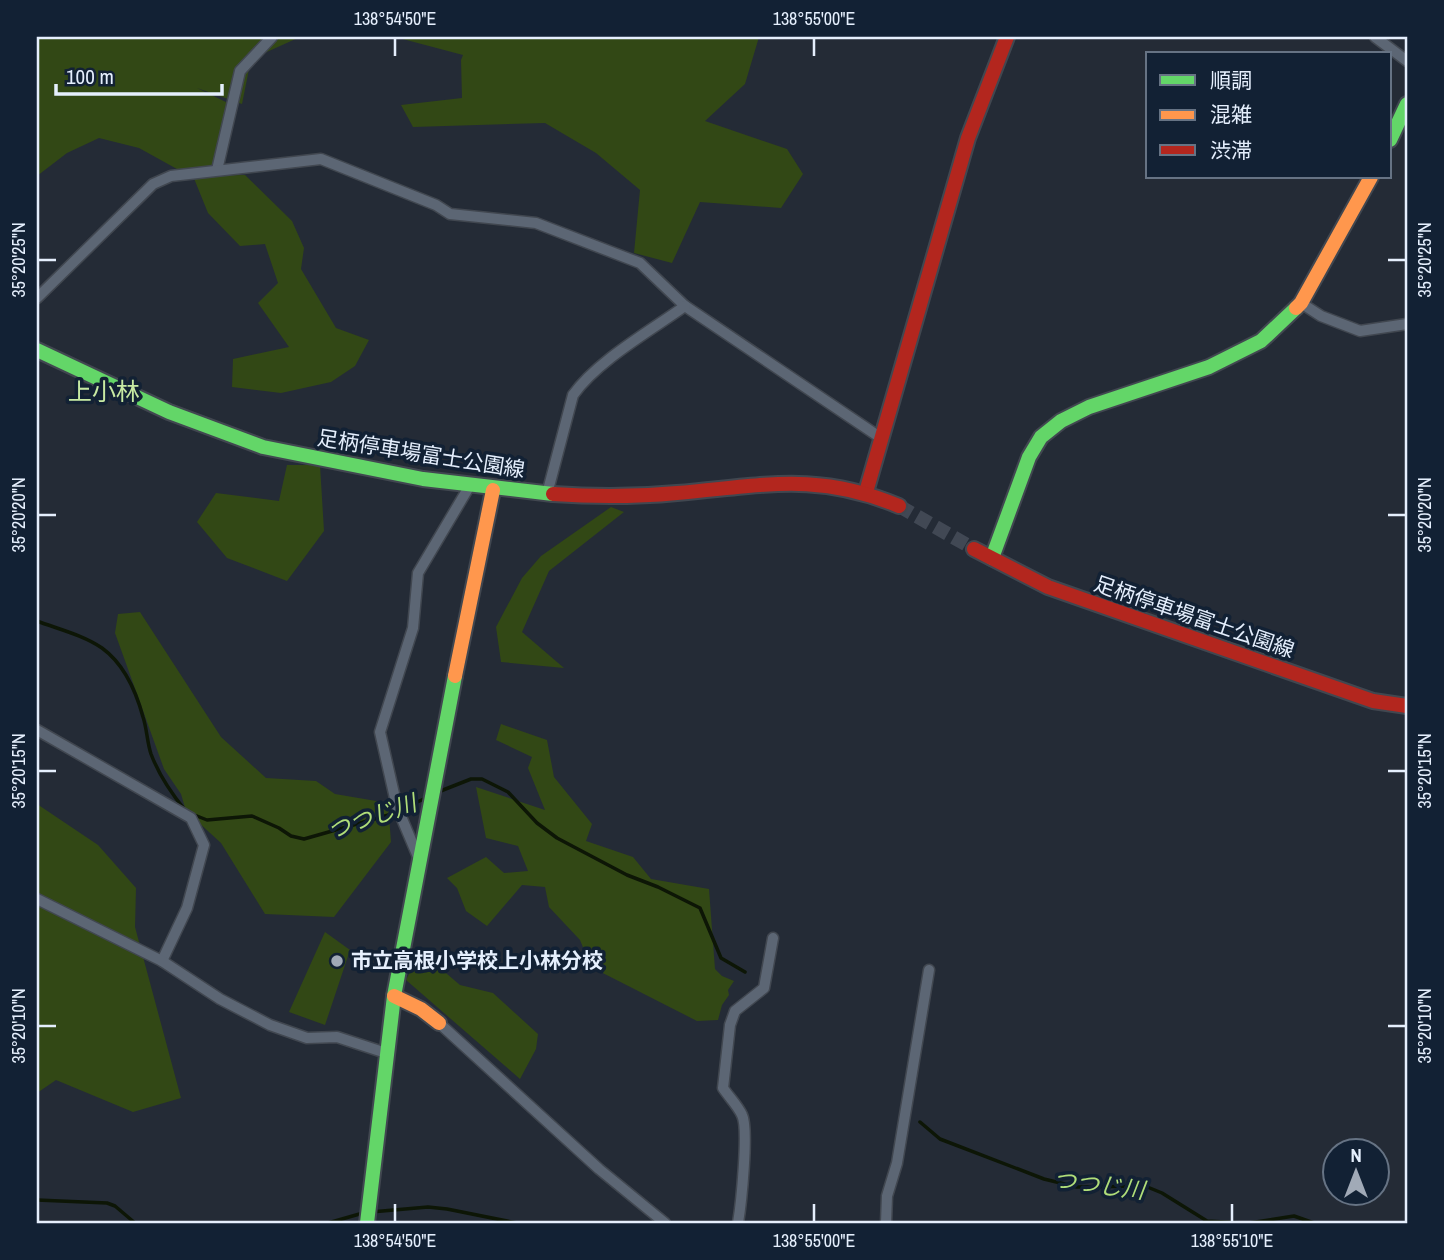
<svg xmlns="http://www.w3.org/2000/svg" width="1444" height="1260" font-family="'Archivo Narrow','Noto Sans JP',sans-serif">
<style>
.green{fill:#324815}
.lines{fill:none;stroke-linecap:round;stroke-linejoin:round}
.stream{stroke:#0d1606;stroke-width:3.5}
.secondary-tunnel{stroke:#414854;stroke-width:14;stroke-dasharray:14 7;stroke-linecap:butt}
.street-casing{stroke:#414750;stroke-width:13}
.fast-casing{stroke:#414750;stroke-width:18}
.slow-casing{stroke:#414750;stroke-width:18}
.jam-casing{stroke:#414750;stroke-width:18}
.street{stroke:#5c6674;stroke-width:10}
.fast{stroke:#63d668;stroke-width:14}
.slow{stroke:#ff974d;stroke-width:14}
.jam{stroke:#b3261e;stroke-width:14}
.ticks{fill:none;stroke:#e5effd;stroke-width:2.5}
.poi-dot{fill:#a1aab7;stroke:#122134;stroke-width:2.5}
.labels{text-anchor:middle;stroke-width:7;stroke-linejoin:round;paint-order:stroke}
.street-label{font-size:21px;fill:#e5effd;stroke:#122134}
.poi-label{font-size:21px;font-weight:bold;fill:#e5effd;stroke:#122134;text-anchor:start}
.water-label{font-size:23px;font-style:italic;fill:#b0de79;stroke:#122134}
.quarter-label{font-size:24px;fill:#c8eaa3;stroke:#122134}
.neatline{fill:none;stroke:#e5effd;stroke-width:2.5}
.ticks-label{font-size:18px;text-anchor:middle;fill:#e5effd}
</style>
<rect width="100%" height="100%" fill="#242b36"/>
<g class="green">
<path d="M37,37H300L251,59L242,104L197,88L232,105L217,170L186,174L139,148L99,138L67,153L37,176Z"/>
<path d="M395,37H759L745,84L705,121L787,149L803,174L781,208L700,202L672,263L634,253L640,190L596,153L545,123L413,127L401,105L462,98L461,60L463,55Z"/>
<path d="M245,175L292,221L304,248L301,269L336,328L369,340L355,366L331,382L281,393L232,387L233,359L289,347L258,303L278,283L265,244L240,246L208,213L193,176Z"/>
<path d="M287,465H320L324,531L287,581L227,558L197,522L216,493L279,501Z"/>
<path d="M611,507L624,512L549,571L522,632L564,668L501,662L496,627L522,578L541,556Z"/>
<path d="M140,612L221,737L266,778L316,781L335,794L388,803L391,842L334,917L265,914L221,843L186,811L181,794L164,769L115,633L118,614Z"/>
<path d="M501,724L547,740L554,777L592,824L586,841L633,857L651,879L709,889L715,969L722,976L734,981L728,990L729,995L722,1005L718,1020L697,1021L591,967L580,940L549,907L545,887L522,885L487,926L466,911L457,888L447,878L486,857L504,873L528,871L518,846L486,838L476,787L545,810L528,768L532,757L496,740Z"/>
<path d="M37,804L98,845L136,888L135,927L181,1098L133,1112L56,1080L37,1093Z"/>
<path d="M325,932L350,950L325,1025L289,1012Z"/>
<path d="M420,951L460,985L493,993L538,1034L536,1049L520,1079L406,980Z"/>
</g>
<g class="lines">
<g class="stream">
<path d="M37,621C58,629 83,635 102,648C124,664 136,691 143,717C147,729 147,742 151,754C159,775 171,793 185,810"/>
<path d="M438,792L471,779H482L508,792L537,823L557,838L627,875L658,887L700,908L721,958L745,972"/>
<path d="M192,814L207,820L252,816L279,828L291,836L304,839L392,814L428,797"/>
<path d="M920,1122L940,1139L1044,1179L1077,1187L1145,1186L1162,1193L1207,1221L1243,1223"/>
<path d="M37,1200L107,1203L115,1206L135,1223"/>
<path d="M371,1212L428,1207L447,1209L517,1223"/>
<path d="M328,1223L363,1213"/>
<path d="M1249,1223L1294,1216L1314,1223"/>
</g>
<path class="secondary-tunnel" d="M899,506L974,549"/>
<g class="street-casing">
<g id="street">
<path d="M1375,37L1407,61"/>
<path d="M217,170L240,71L272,37"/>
<path d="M37,298L153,184L171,176L321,159L436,205L450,214L536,223L640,263L685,306L881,438"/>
<path d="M1301,303L1321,316L1360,331L1407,324"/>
<path d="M547,494L573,395C597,361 650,331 685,306"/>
<path d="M37,730L191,818L204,845L187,908L162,961"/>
<path d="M419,859L397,807L380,732L413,628L418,573L469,487"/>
<path d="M37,899L162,961L220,999L270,1025L307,1038L337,1037L386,1053"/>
<path d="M439,1023L599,1169L665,1223"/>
<path d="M738,1223C741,1205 749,1129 742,1115C738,1106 729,1097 723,1088L730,1025L735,1011L764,988L773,938"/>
<path d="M886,1223L887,1196L897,1163L929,970"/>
</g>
</g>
<g class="fast-casing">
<g id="fast">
<path d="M1390,140L1407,104"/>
<path d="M37,350L169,412L263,447L423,479L553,494"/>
<path d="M992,558L1029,457L1041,437L1061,421L1089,407L1209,367L1261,341L1296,308"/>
<path d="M367,1223L394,996L455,676"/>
</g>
</g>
<g class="slow-casing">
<g id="slow">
<path d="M1296,308L1301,303L1371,177"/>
<path d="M455,676L493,490"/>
<path d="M394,996L421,1009L439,1023"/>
</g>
</g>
<g class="jam-casing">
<g id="jam">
<path d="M866,492L968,138L1007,37"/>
<path d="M553,494C594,497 635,497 677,493C762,486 816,471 899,506"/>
<path d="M974,549L1048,587L1373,701L1407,706"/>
</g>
</g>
<use href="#street" class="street"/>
<use href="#fast" class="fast"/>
<use href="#slow" class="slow"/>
<use href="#jam" class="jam"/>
</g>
<path class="ticks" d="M395,38V56M814,38V56M38,260H56M1388,260H1406M38,515H56M1388,515H1406M38,771H56M1388,771H1406M38,1026H56M1388,1026H1406M395,1204V1222M814,1204V1222M1232,1204V1222"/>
<circle class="poi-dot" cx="337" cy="961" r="7"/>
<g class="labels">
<g class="street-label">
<text transform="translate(421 454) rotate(9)" y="7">足柄停車場富士公園線</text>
<text transform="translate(1194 617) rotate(19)" y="7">足柄停車場富士公園線</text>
</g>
<g class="poi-label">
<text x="351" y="968">市立高根小学校上小林分校</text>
</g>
<g class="water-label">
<text transform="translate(372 817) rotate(-19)" y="8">つつじ川</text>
<text transform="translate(1099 1185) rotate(7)" y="8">つつじ川</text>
</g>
<g class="quarter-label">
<text x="104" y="400">上小林</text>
</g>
</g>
<rect width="1444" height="1260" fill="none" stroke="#122134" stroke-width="77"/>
<rect x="1146" y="52" width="245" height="126" fill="#122134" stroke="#667384" stroke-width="2"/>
<rect x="1160" y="75" width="35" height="10" fill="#63d668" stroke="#667384" stroke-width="2"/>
<text x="1210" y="88" font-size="21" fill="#e5effd">順調</text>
<rect x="1160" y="110" width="35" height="10" fill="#ff974d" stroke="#667384" stroke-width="2"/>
<text x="1210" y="122" font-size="21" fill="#e5effd">混雑</text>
<rect x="1160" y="145" width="35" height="10" fill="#b3261e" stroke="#667384" stroke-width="2"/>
<text x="1210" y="158" font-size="21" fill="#e5effd">渋滞</text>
<g transform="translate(1356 1172)"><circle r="33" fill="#122134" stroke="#667384" stroke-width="2"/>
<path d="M0-5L12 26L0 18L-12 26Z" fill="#a1aab7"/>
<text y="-10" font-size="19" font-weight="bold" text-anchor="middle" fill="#e5effd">N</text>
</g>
<path d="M56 84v10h166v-10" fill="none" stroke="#e5effd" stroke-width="3.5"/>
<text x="66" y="84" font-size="21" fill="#e5effd" stroke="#122134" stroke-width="5" paint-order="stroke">100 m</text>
<rect x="38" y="38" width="1368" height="1184" class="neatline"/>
<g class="ticks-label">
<text x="395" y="25">138°54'50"E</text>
<text x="814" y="25">138°55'00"E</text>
<text transform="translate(19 260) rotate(-90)" y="6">35°20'25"N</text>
<text transform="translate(1425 260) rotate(-90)" y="6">35°20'25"N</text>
<text transform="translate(19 515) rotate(-90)" y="6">35°20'20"N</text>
<text transform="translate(1425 515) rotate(-90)" y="6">35°20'20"N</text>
<text transform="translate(19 771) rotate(-90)" y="6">35°20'15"N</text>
<text transform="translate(1425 771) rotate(-90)" y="6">35°20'15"N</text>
<text transform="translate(19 1026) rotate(-90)" y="6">35°20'10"N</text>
<text transform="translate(1425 1026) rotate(-90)" y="6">35°20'10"N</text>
<text x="395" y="1247">138°54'50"E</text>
<text x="814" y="1247">138°55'00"E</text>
<text x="1232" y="1247">138°55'10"E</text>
</g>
</svg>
